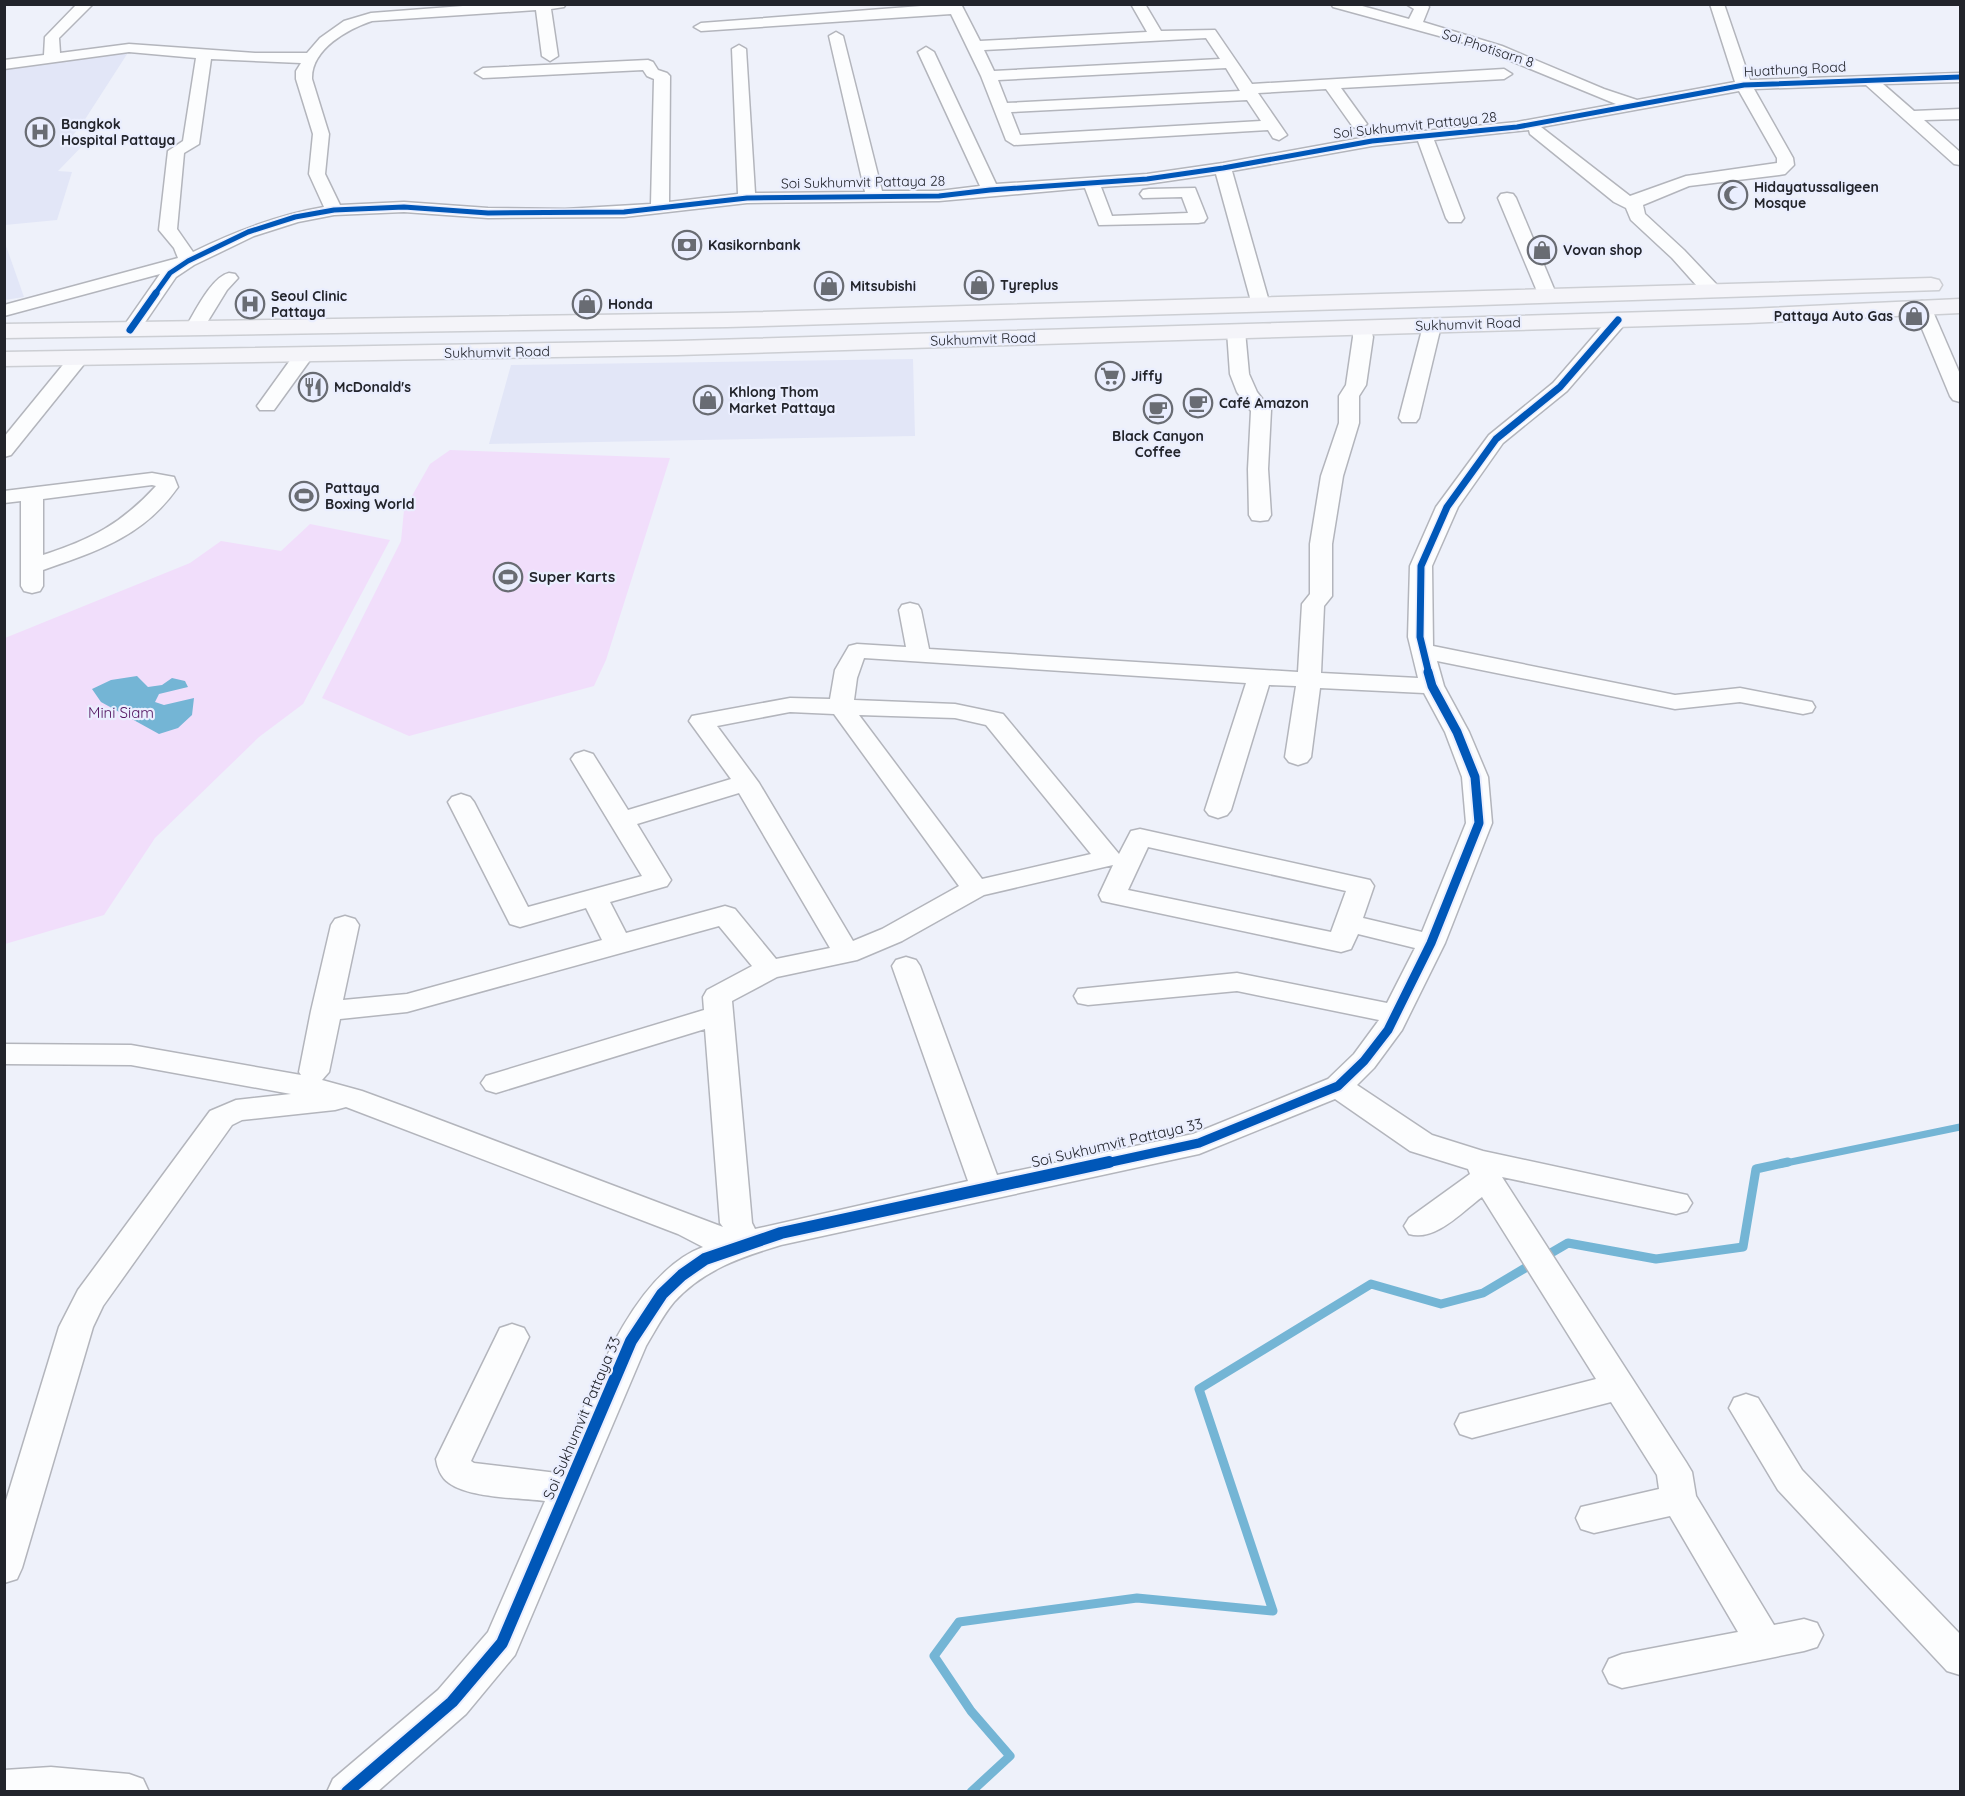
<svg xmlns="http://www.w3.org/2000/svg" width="1965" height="1796" font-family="Quicksand,sans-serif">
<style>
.built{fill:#e2e6f7}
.green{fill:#f1defb}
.water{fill:#74b5d5}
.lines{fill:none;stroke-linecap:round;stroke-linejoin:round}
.stream-far1{stroke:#74b5d5;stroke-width:7}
.stream{stroke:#74b5d5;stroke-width:9}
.minor-casing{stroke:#b3b5bc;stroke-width:3}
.trunk-casing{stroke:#ccced3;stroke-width:3}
.minor{fill:#fcfdfe;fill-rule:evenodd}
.trunk{fill:#f4f4f9;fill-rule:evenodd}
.cycleway-far3-casing{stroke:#eaeefe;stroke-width:8}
.cycleway-far2-casing{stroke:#eaeefe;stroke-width:10}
.cycleway-far1-casing{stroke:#eaeefe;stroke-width:13}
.cycleway-casing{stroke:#eaeefe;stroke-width:16}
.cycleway-far3{stroke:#0057b8;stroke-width:5}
.cycleway-far2{stroke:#0057b8;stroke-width:7}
.cycleway-far1{stroke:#0057b8;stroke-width:9}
.cycleway{stroke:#0057b8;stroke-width:12}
.labels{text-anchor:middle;stroke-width:4.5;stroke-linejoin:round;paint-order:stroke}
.far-street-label{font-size:14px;fill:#22242b;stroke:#eaeefe}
.far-poi-label{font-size:14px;font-weight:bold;fill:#22242b;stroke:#eaeefe;text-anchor:start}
.poi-label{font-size:15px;font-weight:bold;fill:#22242b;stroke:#eaeefe;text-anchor:start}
.park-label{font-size:15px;fill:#51115e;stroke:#eaeefe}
.street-label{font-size:15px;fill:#22242b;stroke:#eaeefe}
</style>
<rect width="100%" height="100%" fill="#eef1fa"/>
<g class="built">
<path d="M129,51L82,124L69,140L87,141L58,171L72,172L57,220L5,225L4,68Z"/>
<path d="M5,243L24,297L5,300Z"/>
<path d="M913,359L915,436L489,444L511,365Z"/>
</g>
<g class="green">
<path d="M450,450L670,458L606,660L594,686L409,736L322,698L401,541L404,510L430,464Z"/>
<path d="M310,524L390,540L303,704L259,737L155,838L104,915L5,944V638L190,563L221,541L281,551Z"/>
</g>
<path class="water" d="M137,676L148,687L162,685L172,678L185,681L188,687L159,694L155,702L164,705L194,698L192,715L178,728L159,734L101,702L92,689L111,680Z"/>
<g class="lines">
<path class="stream-far1" d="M1781,1164L1960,1127"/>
<g class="stream">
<path d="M1544,1257L1568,1243L1656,1259L1743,1247L1756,1169L1788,1162"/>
<path d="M971,1792L1010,1756L971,1711L934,1656L959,1622L1137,1598L1273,1611L1199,1389L1371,1284L1441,1304L1483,1293L1532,1264"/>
</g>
<g class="minor-casing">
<g id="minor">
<path d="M77,4H93L59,38L60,53L129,44L255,53H307L320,38L344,21L371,13L489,4H566L564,7L551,9L558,56L550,61L542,56L536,10L372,21C348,29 311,49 312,79L329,134L325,174L340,205L404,202L488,208L565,209L651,204L654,79L647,76L643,70L483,78L475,73L483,68L648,60L653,62L658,70L667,73L670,76L669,202L738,194L732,49L739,45L746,49L755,193L865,192L829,36L836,32L843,36L882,191H939L980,186L918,52L926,47L934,52L996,184L1147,174L1223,163L1372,136L1517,122L1616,104L1472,45L1333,7L1331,4H1355L1409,19L1414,9L1406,4H1427L1429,7L1423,22L1502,46L1604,89L1637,100L1735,82L1710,4H1724L1750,80L1960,73V82L1883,84L1914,111L1960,109V119L1924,120L1960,152V165L1954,164L1866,85L1754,89L1793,158L1794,165L1785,174L1779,175L1689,186L1643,205L1645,214L1684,250L1719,287L1721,291L1719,295H1705L1672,258L1631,220L1626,208L1614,202L1530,134L1529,130L1434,140L1464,218L1461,222H1449L1446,218L1418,141L1372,146L1232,171L1270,305L1268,309H1254L1252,305L1216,174L1147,184L1101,187L1112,216L1188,213L1182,197L1143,198L1140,194L1143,190L1149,189L1195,188L1207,218L1204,222L1198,223L1099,225L1085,188L939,201L747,203L624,217L488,218L404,212L334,215L298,222L254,236L194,265L176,277L137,334H123L121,330L160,274L4,316V305L178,258L174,248L159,230L168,151L183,141L196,58L129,52L4,69V60L44,55L45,37ZM211,59L301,63L296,71V79L313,134L309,174L324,207C277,215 236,231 193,252L177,229L184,153L199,144ZM1739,91L1777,158V163L1686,176L1630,196L1541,127Z"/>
<path d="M947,4H961L980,41L1147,32L1131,4H1145L1161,31L1215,30L1252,84L1504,69L1512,74L1504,79L1341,88L1367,124L1359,129L1353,127L1326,89L1258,93L1287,135L1279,140L1273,138L1268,130L1014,145L1006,140L981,76L951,14L701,31L694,27L701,23ZM1206,38L1220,59L994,71L984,50ZM1226,68L1240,91L1007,103L998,80ZM1247,100L1261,121L1020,135L1011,112Z"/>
<path d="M1507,193L1513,194L1516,198L1557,296L1555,300H1541L1539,296L1498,198L1501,194Z"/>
<path d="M229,273L235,274L238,278L227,290L200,334H186L184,330C194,314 211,277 229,273Z"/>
<path d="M1922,301L1929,303L1931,307L1960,374V402L1953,400L1950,396L1913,307L1915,303Z"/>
<path d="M1618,314L1625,316L1627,320L1625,324L1567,391L1503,443L1458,507L1432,566L1433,646L1675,695L1740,688L1812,702L1815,707L1812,712L1803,714L1740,702L1675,709L1437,661L1444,686L1469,732L1488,777L1492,823L1445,943L1402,1030L1374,1068L1357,1085L1432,1135L1483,1151L1687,1195L1692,1203L1687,1211L1676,1214L1502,1177L1686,1462L1692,1472L1696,1496L1774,1625L1804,1619L1817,1623L1823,1635L1817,1647L1804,1651L1622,1688L1609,1683L1603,1671L1609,1659L1622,1654L1738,1632L1670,1516L1594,1533L1581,1529L1576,1518L1581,1507L1659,1489L1657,1475L1611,1402L1472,1438L1460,1434L1455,1424L1460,1414L1596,1379L1482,1197C1462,1212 1435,1242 1409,1234L1404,1226L1409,1218L1470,1174L1468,1169L1410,1151L1335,1099L1199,1154L781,1245C741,1257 703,1270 674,1302C663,1315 655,1331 646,1346L515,1655L466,1714L377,1792H327L333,1779L438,1690L488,1632L545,1501C520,1498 469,1498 449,1483C441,1478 437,1467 436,1459L500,1328L512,1324L524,1328L529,1337L471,1461L474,1463L557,1473C587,1403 627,1276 703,1247L678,1234L346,1107L335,1110L242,1120L232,1125L103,1306L93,1327L22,1568L17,1579L4,1583V1507L59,1327L78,1290L210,1111L236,1100L291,1094L131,1065L4,1064V1044L131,1045L301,1075L299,1072L311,1011L331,925L335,919L345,916L355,919L359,925L343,1000L407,994L602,940L586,908L520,927L510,924L448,802L452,797L461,794L470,797L474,802L528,907L642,876L571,759L575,754L584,751L593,754L628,810L731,779L689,721L692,716L790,698L830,699L835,670L849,646L857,644L906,647L899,610L902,605L910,603L918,605L921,610L929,649L1298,672L1302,604L1310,594V544L1321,476L1339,423V396L1346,385L1353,337V328L1355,324H1369L1373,337L1366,385L1359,396V423L1343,476L1332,544V596L1324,606L1321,673L1418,678L1408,637L1410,566L1436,507L1489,435L1553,383L1611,316ZM864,658L1246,683L1205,810L1209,815L1218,818L1227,815L1231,810L1269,685L1296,686L1285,757L1289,762L1298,765L1307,762L1311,757L1320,688L1424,693L1445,732L1462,777L1466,823L1422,932L1363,918L1374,886L1370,880L1361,878L1140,829L1131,831L1119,854L1003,714L955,704L854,700L857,678ZM790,712L834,714L959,886L882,929L853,941L759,783L717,726ZM859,715L955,718L986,725L1091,854L982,879ZM739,793L830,948L776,959L735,909L725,906L626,933L610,902L667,886L671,880L637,824ZM1148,847L1346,891L1331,932L1128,890ZM1113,865L1099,895L1102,901L1341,952L1351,949L1358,934L1415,948L1387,1003L1237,973L1078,989L1074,996L1078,1003L1088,1005L1237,991L1379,1020L1354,1054L1328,1079L1193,1134L997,1175L920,966L916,960L906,957L896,960L892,966L968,1181L755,1229L752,1223L732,1001L777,977L857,960L902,941L984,895ZM719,926L752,966L707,990L703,997L704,1010L486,1076L481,1083L486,1090L496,1093L705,1029L720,1223L723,1227L411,1109L362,1091L322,1080L329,1072L340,1019L407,1012Z"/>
<path d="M1432,320L1439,322L1441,326L1419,418L1416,422H1402L1399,418L1423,326L1425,322Z"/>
<path d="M1236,325L1243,327L1245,331L1249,374L1257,392L1271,410L1268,469L1271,515L1268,520L1260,521L1252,520L1249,515L1248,469L1251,411L1237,392L1230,374L1227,331L1229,327Z"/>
<path d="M303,350L310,352L313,356L274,410H260L257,406L260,402L296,352Z"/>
<path d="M78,353L85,355L88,359L85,363L11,455L4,457V437L71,355Z"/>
<path d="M152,473L174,477L178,487C143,537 97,551 43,570V586L40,591L32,593L24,591L21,586V501L4,503V491ZM152,485L156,486C121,524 92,539 43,555V499Z"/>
<path d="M1746,1394L1758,1398L1802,1470L1960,1634V1675L1947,1671L1778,1490L1729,1408L1734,1398Z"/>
<path d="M51,1767L129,1774L143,1779L149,1792H4V1770Z"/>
</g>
</g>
<g class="trunk-casing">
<g id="trunk">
<path d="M1931,278L1939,280L1942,285L1939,290L1449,306L727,327L4,338V324L727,313Z"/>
<path d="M1960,299V313L1748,323L677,355L4,366V352L677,341L1748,309Z"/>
</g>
</g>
<use href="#minor" class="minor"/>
<use href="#trunk" class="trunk"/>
<g class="cycleway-far3-casing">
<path id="cycleway-far3" d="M155,294L170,273L188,261L248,232L295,217L334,210L404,207L488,213L624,212L747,198L939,196L990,190L1147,179L1223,168L1372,141L1517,127L1744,85L1960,77"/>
</g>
<g class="cycleway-far2-casing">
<g id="cycleway-far2">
<path d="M130,330L156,293"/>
<path d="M1429,674L1420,637L1421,566L1447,507L1496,439L1560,387L1618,320"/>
</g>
</g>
<g class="cycleway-far1-casing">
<path id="cycleway-far1" d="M1102,1164L1199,1143L1338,1086L1364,1061L1388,1030L1431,943L1479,823L1475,777L1457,732L1432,686L1428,672"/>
</g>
<g class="cycleway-casing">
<path id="cycleway" d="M347,1792L452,1702L502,1643L631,1341L662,1294L682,1275L705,1259L781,1233L1109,1162"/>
</g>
<use href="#cycleway-far3" class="cycleway-far3"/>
<use href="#cycleway-far2" class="cycleway-far2"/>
<use href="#cycleway-far1" class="cycleway-far1"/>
<use href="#cycleway" class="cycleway"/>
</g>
<defs>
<g id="hospital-ring" transform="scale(1.5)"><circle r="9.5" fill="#eaeefe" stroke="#696c73" stroke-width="1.5"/><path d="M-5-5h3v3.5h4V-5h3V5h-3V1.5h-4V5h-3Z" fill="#696c73"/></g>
<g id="mosque-ring" transform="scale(1.5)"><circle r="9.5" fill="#eaeefe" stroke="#696c73" stroke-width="1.5"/><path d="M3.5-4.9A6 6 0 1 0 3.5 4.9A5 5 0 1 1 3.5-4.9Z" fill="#696c73"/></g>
<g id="bank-ring" transform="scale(1.5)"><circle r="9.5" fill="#eaeefe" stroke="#696c73" stroke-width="1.5"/><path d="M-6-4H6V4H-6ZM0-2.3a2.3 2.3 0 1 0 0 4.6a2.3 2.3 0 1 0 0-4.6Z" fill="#696c73"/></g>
<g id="shop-ring" transform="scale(1.5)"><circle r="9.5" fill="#eaeefe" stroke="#696c73" stroke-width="1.5"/><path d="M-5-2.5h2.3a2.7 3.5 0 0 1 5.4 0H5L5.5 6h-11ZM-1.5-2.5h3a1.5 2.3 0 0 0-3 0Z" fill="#696c73"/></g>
<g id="supermarket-ring" transform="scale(1.5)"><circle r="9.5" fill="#eaeefe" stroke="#696c73" stroke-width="1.5"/><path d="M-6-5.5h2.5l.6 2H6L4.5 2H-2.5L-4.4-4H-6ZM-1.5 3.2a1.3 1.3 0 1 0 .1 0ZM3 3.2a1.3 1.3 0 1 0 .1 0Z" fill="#696c73"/></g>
<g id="restaurant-ring" transform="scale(1.5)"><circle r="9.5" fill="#eaeefe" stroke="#696c73" stroke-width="1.5"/><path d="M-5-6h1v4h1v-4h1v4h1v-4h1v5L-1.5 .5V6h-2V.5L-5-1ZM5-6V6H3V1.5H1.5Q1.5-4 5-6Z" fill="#696c73"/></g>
<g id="cafe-ring" transform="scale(1.5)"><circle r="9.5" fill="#eaeefe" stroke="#696c73" stroke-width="1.5"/><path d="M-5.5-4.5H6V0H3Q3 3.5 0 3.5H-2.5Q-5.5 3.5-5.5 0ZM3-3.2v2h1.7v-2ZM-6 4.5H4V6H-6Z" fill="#696c73"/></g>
<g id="stadium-ring" transform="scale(1.5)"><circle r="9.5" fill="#eaeefe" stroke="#696c73" stroke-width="1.5"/><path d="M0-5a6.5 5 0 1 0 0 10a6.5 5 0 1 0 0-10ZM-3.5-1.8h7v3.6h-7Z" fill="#696c73"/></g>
</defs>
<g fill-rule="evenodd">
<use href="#hospital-ring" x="40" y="132"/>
<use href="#mosque-ring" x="1733" y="195"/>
<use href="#bank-ring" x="687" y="245"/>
<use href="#shop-ring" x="1542" y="250"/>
<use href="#shop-ring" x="979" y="285"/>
<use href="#shop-ring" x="829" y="286"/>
<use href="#hospital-ring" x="250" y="304"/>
<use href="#shop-ring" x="587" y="304"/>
<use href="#shop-ring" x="1914" y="316"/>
<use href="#supermarket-ring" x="1110" y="376"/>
<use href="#restaurant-ring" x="313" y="387"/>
<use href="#shop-ring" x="708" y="400"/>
<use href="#cafe-ring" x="1198" y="403"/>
<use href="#cafe-ring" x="1158" y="409"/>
<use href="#stadium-ring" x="304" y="496"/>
<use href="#stadium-ring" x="508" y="577"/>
</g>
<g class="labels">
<g class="far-street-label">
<text transform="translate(1488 48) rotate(18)" y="5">Soi Photisarn 8</text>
<text transform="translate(1795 69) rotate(-3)" y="5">Huathung Road</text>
<text transform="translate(1415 125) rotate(-6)" y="5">Soi Sukhumvit Pattaya 28</text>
<text transform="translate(863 182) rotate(-1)" y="5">Soi Sukhumvit Pattaya 28</text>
<text transform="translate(1468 324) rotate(-2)" y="5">Sukhumvit Road</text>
<text transform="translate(983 339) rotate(-2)" y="5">Sukhumvit Road</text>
<text transform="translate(497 352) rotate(-1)" y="5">Sukhumvit Road</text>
</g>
<g class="far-poi-label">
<text x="61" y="129">Bangkok<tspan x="61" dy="16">Hospital Pattaya</tspan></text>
<text x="1754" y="192">Hidayatussaligeen<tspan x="1754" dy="16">Mosque</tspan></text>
<text x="708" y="250">Kasikornbank</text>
<text x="1563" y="255">Vovan shop</text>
<text x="1000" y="290">Tyreplus</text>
<text x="850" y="291">Mitsubishi</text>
<text x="271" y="301">Seoul Clinic<tspan x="271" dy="16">Pattaya</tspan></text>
<text x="608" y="309">Honda</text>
<text x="1893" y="321" text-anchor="end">Pattaya Auto Gas</text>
<text x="1131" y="381">Jiffy</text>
<text x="334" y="392">McDonald's</text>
<text x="729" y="397">Khlong Thom<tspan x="729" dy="16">Market Pattaya</tspan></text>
<text x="1219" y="408">Café Amazon</text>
<text x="1158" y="441" text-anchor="middle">Black Canyon<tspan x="1158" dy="16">Coffee</tspan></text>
<text x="325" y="493">Pattaya<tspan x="325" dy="16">Boxing World</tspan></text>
</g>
<g class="poi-label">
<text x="529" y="582">Super Karts</text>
</g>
<g class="park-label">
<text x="121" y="718">Mini Siam</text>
</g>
<g class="street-label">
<text transform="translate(1117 1143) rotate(-13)" y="5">Soi Sukhumvit Pattaya 33</text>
<text transform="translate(582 1418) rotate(-67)" y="5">Soi Sukhumvit Pattaya 33</text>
</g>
</g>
<rect width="1965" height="1796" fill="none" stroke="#22242b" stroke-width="12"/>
</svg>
